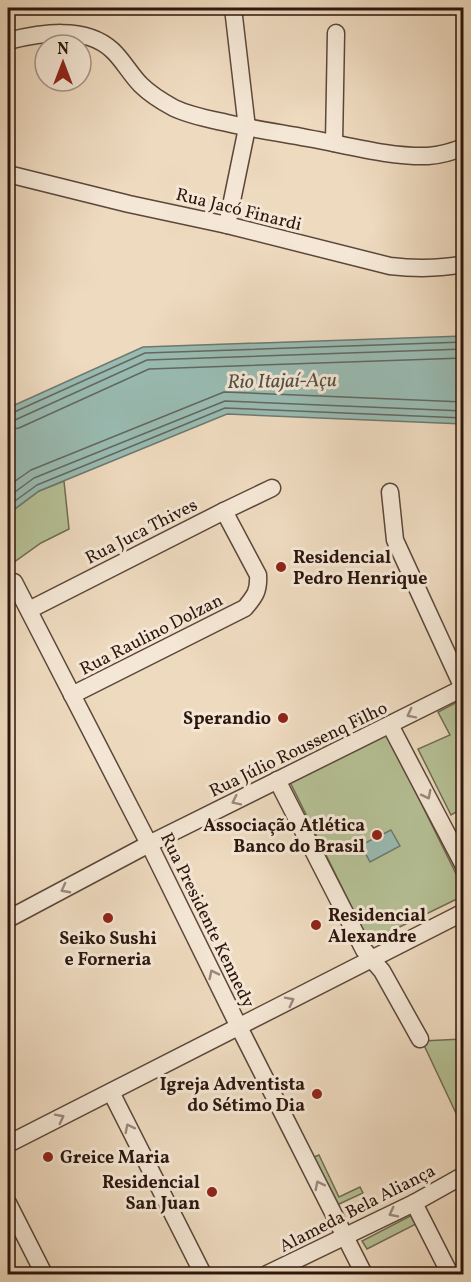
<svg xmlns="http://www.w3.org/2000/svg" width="471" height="1282" font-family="Vollkorn,serif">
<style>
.green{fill:#b5c095;stroke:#706b52;stroke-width:1.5}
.water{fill:#99bbb2;stroke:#6d7970;stroke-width:1.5}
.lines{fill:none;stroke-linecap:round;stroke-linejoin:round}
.shore{stroke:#626860;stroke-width:1.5}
.minor-casing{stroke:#5c473a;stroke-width:19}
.minor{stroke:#f4e7d5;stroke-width:16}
.oneway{stroke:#9a897b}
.poi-dot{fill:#8f2418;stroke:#f4e7d5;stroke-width:2}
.labels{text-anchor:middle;stroke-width:6;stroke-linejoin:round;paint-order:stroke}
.street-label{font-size:18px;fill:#2c160e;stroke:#f4e7d5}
.poi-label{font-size:18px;font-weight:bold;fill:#2c160e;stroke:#f4e7d5;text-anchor:end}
.water-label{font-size:20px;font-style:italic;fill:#525047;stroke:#f4e7d5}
</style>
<rect width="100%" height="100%" fill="#eedabf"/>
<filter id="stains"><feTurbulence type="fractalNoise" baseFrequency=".00333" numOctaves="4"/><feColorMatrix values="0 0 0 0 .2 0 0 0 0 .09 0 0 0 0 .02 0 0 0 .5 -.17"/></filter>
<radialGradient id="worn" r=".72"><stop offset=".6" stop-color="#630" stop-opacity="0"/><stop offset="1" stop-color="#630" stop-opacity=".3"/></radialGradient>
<g class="green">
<path d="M64,481L69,529L41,543L13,563L10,596L8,597V514L39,491Z"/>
<path d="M463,699V808L451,815L418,749L450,735L438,712Z"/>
<path d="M387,734L463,888V896L369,942L290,782Z"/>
<path d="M463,1039V1128L422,1041Z"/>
<path d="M319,1155L339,1197L360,1187L363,1193L337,1205L314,1157Z"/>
<path d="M414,1214L418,1223L367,1249L362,1241Z"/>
</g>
<g class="water">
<path d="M463,336V424L227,414L39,491L8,514V408L143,347Z"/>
<path d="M391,830L400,846L370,862L361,845Z"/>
</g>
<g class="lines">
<g class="shore">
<path d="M8,413H12L145,353L464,342"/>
<path d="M8,421L15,420L147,360L464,349"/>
<path d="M8,430L19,428L149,369L464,358"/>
<path d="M8,486L31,470L224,392L464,402"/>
<path d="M8,497L34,478L225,401L464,411"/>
<path d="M8,506L37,485L225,408L464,418"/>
</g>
<g class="minor-casing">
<g id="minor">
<path d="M8,41C40,33 85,25 112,50C123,60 130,74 141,85C150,94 163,102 174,108C191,116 209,119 227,123C253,129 280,133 307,138C347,145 388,157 428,156C441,155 452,152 464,147"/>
<path d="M334,143L336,33"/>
<path d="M8,174L129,204L227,225L390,266C416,269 439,269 464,264"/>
<path d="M227,225L247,128L233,8"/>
<path d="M14,582L149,844L239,1027L364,1274"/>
<path d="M29,610L224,511L272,488"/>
<path d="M72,695L245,608C255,596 259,591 258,575L224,511"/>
<path d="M390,725L464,866"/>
<path d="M277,780L364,950L382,971L420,1039"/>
<path d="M8,919L149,844L463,688L395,540L390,492"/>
<path d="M111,1092L203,1274"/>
<path d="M8,1144L464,912"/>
<path d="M8,1203L44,1274"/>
<path d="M414,1203L450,1274"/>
<path d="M267,1274L414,1203L464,1175"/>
</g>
</g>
<use href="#minor" class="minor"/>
</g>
<defs><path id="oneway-chevron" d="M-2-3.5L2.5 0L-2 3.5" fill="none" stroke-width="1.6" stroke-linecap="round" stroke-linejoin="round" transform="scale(1.5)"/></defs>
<g class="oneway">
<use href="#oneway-chevron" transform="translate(411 714) rotate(153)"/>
<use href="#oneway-chevron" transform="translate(427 795) rotate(63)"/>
<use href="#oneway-chevron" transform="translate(236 801) rotate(154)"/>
<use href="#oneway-chevron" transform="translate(65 889) rotate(152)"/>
<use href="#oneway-chevron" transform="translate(213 974) rotate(-116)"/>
<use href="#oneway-chevron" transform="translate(290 1001) rotate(-27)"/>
<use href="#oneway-chevron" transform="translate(60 1118) rotate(-27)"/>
<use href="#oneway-chevron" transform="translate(129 1128) rotate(-117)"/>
<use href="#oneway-chevron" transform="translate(319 1185) rotate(-117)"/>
<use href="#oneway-chevron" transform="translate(393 1213) rotate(153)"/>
</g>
<g class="poi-dot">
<circle cx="281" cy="567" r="6"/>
<circle cx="283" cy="718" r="6"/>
<circle cx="377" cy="835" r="6"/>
<circle cx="108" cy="918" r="6"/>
<circle cx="316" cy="925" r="6"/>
<circle cx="317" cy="1094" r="6"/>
<circle cx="48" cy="1157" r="6"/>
<circle cx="212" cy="1192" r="6"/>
</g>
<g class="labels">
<g class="street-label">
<text transform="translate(239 209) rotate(14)" y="6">Rua Jacó Finardi</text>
<text transform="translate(141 531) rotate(-27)" y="6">Rua Juca Thives</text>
<text transform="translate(151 634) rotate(-27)" y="6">Rua Raulino Dolzan</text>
<text transform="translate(298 749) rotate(-26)" y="6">Rua Júlio Roussenq Filho</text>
<text transform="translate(208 920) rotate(64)" y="6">Rua Presidente Kennedy</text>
<text transform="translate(357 1208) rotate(-27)" y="6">Alameda Bela Aliança</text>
</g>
<g class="poi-label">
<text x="293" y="563" text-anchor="start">Residencial<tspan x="293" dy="21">Pedro Henrique</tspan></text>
<text x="271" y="724">Sperandio</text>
<text x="365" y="831">Associação Atlética<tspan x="365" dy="21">Banco do Brasil</tspan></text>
<text x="328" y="921" text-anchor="start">Residencial<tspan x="328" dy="21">Alexandre</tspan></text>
<text x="108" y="944" text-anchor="middle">Seiko Sushi<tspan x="108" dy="21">e Forneria</tspan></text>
<text x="305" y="1090">Igreja Adventista<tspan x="305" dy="21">do Sétimo Dia</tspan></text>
<text x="60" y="1163" text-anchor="start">Greice Maria</text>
<text x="200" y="1188">Residencial<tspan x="200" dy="21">San Juan</tspan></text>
</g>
<g class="water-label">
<text transform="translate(282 380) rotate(-1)" y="7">Rio Itajaí-Açu</text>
</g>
</g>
<rect width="471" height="1282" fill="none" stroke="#eedabf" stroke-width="30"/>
<rect x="9" y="9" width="453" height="1264" fill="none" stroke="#2c160e" stroke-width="3"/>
<rect x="15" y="15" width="441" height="1252" fill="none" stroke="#2c160e" stroke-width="1.5"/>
<g transform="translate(63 63)"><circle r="28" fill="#f4e7d5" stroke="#a49385" stroke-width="1.5"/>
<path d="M0-4.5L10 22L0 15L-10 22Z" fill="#8f2418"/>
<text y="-9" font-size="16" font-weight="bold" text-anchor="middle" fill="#2c160e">N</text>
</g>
<rect width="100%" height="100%" filter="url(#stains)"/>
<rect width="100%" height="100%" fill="url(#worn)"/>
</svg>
